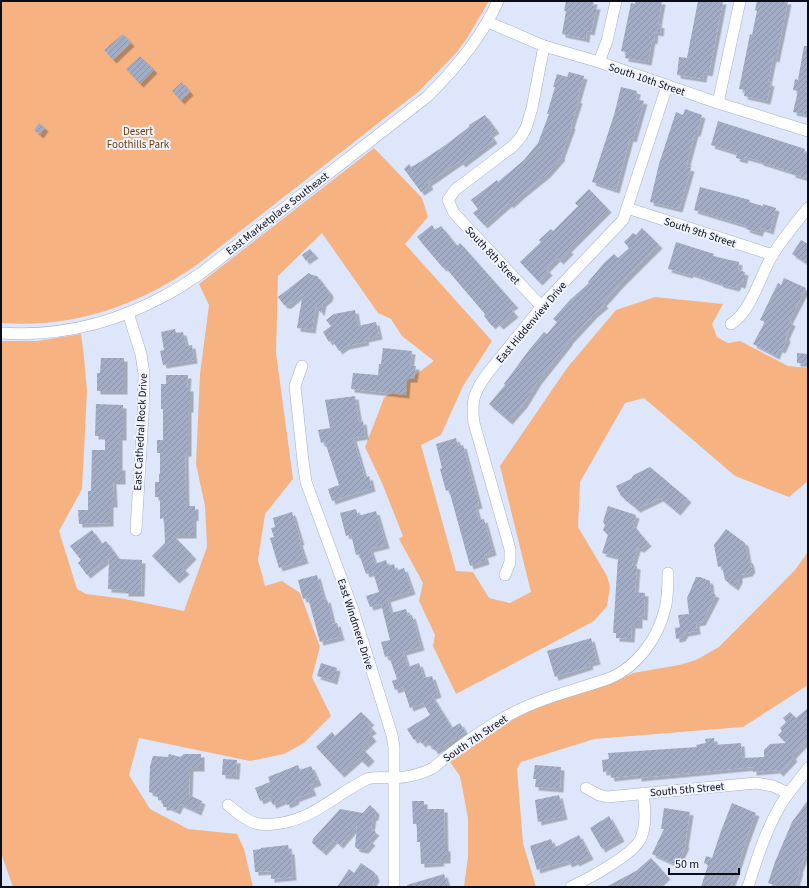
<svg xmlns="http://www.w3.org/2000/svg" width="809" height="888" font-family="'Source Sans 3',sans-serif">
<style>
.green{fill:#f6b381}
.building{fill:url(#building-hatch);filter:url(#shadow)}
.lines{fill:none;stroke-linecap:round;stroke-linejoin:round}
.minor-casing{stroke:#a6b0c9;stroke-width:12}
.minor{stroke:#fff;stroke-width:11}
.labels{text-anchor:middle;stroke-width:4;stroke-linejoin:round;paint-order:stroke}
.street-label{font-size:11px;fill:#0b0e17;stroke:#eff3fe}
.park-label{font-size:11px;fill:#733e0b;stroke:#eff3fe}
</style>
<defs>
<pattern id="building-hatch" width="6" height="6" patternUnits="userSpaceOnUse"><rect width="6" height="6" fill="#a2acc5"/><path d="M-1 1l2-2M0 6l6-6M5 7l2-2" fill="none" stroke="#8a93a8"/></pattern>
<filter id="shadow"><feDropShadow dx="3.5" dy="3.5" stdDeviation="0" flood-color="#0004"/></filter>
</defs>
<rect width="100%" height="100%" fill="#dde6fb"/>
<g class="green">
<path d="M1,1H489L467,38L457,52L418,92L198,264C137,306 76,328 1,323Z"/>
<path d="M374,148L422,198L428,217L405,244L492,341L463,386L441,435L421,445L456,571L473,572L489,598L510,603L531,592L500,466L567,368L616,310L655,297L723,304L712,324L717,337L728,343L740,341L788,366L808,368V481L789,497L735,476L644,398L625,403L580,482L578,527L607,576L610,587L607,606L594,621L456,694L433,646L435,635L419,601L423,583L399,539L403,536L382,483L365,447L384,398L434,361L402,336L391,319L378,313L322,233L278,276L276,353L293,479L265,514L258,560L265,586L282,581L300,593L320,647L312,677L331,716L304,743L284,754L250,761L139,738L129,775L150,809L188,829L237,834L244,849L253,887H13L1,853V341H37L81,334L84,357L87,391L82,489L59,531L77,589L86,594L125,599L184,611L207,547L205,506L196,464L200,374L209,305L199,284Z"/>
<path d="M808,552V685L743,727L594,739L521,762L517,769L523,843L536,887H464L468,856V818L460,776L450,762L509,722L541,705L613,683L633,673L679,665L696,660L719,647L795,570Z"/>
</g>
<g class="building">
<path d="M566,1H594L593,6H597L591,32L587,31L586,39L562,34L566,11H564Z"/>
<path d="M635,1H662L658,24L661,25L660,33L655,32L654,41L652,40L648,62L625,58L626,52L621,51L631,3L635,4Z"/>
<path d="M698,1H723L709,73L704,72L703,79L677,75L679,57L687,58Z"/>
<path d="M757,1H788L776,59L773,58L768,82L771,83L767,101L744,96L745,90L739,89L750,34L752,35L757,11L755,10Z"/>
<path d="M123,34L131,43L113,60L104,50Z"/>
<path d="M804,46H808V115L793,112L798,91L793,90L795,79L798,80Z"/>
<path d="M140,56L154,70L140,84L126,69Z"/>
<path d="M569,72L584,76L577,100H579L571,125L572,126L561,156L562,157L547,174L521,195L510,205L509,203L484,225L473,213L478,209L471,200L497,180L498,182L524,160L538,143L549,114H547L555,87H553L557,74L567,77Z"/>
<path d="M182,82L190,92L181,101L172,91Z"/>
<path d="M621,87L637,91L636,99L644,101L633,139L630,138L616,190L592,182L614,115Z"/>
<path d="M685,109L702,115L697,133H695L687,162H688L686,167L691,168L679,209L650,202L659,164L676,112L683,115Z"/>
<path d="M485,115L496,130L490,134L494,140L462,164L460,161L428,183L430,186L421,192L404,169L409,164L411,167L420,162L447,144L469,127V125Z"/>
<path d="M718,121L805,149L804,153L808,154V170L806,178L792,174V172L760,162V161L745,157L744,160L736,158L737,153L711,145Z"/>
<path d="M39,123L45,128L40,135L34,130Z"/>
<path d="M700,187L750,200L749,202L763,206V204L776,208L770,231L761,228L759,233L746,229L747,226L694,210Z"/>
<path d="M589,189L608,209L568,249L570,251L560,261L557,258L546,269L549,272L539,282L520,262L541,242L539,240L551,229L553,231L578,206L575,203Z"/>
<path d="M432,225L435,230L441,226L457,246L460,243L515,305L510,308L515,314L500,326L496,322L492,326L484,316L485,314L445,267L443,268L417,237Z"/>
<path d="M642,228L659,245L620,284L603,303L605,305L594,314L569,341V342L538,381L524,404L509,421L489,404L505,385L504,384L529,350L544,332L547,334L557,322L553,319L570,300L589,283L588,282L604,263L614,254L618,258L629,248L624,242L633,233L636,235Z"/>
<path d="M801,240L808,244V264L792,254Z"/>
<path d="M676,242L714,254L713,256L739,262L738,270L745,272L742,285L738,284L736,288L720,284V283L690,273L689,275L668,269Z"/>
<path d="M310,249L315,255L306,261L302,255Z"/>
<path d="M309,273L312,275L317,276L330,293L329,298L323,303L321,313L316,306L312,330L297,328L303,293L288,305H284L278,297Z"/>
<path d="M784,278L806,288L789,321L792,323L786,336L787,339L782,350L779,349L776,356L753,344L765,322L760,320L773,293L778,283L781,285Z"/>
<path d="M355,310L358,326L376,322L379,336L365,339L366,342L346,346L339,351L332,340L329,342L323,332L331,326L326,320L334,314Z"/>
<path d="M175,329L176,333L183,332L186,346L192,345L194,360L163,365L160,351L164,350L161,332Z"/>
<path d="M383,348L412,351L410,366H416L414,379H407L406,395L351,389L353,373L378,375L379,364H381Z"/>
<path d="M797,353L808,354V364L797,363Z"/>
<path d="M101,358H124V391H97V373H100Z"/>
<path d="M166,375H188L187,388H190V409H188V453H185L186,506H195V517L193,518V535H173L193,556L182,567L186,571L176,580L152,556L165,543L164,518L160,519V497H155V482H159V474H160V453H157V440H163V409H161V384H166Z"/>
<path d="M355,396L359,422L363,421L365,436L353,438L365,478L369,476L372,488L332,501L328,489L339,485L325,442L321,443L318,430L330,428L325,400Z"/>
<path d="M96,404L123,405V437H119V467H122V481H113L114,504H110V523L79,524L78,510H88V491H91L92,450H105V436H95Z"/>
<path d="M456,438L458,446L463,445L479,505L475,506L479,520L484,519L493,552L484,555L486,561L470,566L449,490L446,491L440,469L442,468L436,444Z"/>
<path d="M650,467L688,499L677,512L660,498L637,509L621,496L616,486L631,479L634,475Z"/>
<path d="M608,506L636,515L633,525L648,543L641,549L637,548L632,565L637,566L635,592L645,593L644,617L639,616V625H632L631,639L616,638V633H613L618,557L602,553L608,535L603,530L605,525L603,522Z"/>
<path d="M356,509L358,516L376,511L386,545L370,549L375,564L386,560L388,566L394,564L396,571L404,568L412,591L387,599L391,613L406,609L408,616L412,615L421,647L403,652L408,667L419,663L424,678L432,676L438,694L432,696L452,728L460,723L465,732L435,751L431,745L429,746L426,741L422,744L418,738L414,740L407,729L430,715L423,703L410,708L403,687L395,690L392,681L397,679L389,656L385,657L381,642L390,640L381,604L370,607L366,596L379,592L373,572L366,574L359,554L356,555L351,534L346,536L340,513Z"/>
<path d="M292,512L301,542H299L305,560L279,568L270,538L274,537L271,528L275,527L273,518Z"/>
<path d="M726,529L745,543L748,559L750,561L752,569L749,573L739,575V580L735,587L725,580L722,566L718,567L714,545Z"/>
<path d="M92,530L102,544L106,541L119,559L142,560L141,593H125V590L108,589L109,558L87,575L78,563L81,560L70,546Z"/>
<path d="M317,575L324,600L327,599L333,624L337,623L341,637L320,642L308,598L303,599L298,580Z"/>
<path d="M696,577H700L710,581L711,592L716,595L702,622L696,623L697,631L685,633L682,638L676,639L675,628L680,627L678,615L689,614L687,598Z"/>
<path d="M591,638L597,661L589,663L590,666L555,677L547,651Z"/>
<path d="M321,663L337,668L334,681L317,676Z"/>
<path d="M808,708V739L792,756L794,758L780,773L777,770L753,772V767L638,778V775L611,778L610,771L603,772L602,760L609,759L608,753L697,747L696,745L706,743L705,739L714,738L715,745L741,743L742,758L764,757V750L770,744L786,743L778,735L782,731L780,728L786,722L783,718L790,712L796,718Z"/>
<path d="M361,712L371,722L368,724L373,730L369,733L373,738L362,748L371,758L365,764L359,758L341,774L316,747L332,732L335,736Z"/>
<path d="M169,754L180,757L184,754H201V768H190L189,795L202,801L198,812L180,804L177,811L168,807H163V801L158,800V795L149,792L150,766L153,756L168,757Z"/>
<path d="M223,759L237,760L236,776L222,775Z"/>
<path d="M298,765L300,770L311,766L318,782L310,785L313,792L295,799L296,801L287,805L285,800L273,805L269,797L260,801L255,788L270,782L268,777Z"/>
<path d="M535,765L561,767L560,789L535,787L536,779H533Z"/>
<path d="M559,795L564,816L538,822L535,800Z"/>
<path d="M808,800V848L799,870H800L795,887H781L768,883L775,862L792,822Z"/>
<path d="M412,801H424V809H444L445,848H447V860H440L441,863L421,864L420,842H417V824H413Z"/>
<path d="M732,803L756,813L746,840L735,875L730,887H701L708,865L704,863L706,856L712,858L721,831Z"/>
<path d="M370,805L376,811L375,817H373L371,829L376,832L369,840L372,842L365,850L358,849L355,847L357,825L340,845L334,840L323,852L312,843L313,839L340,809L363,813Z"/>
<path d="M664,808L690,812L685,844L686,845L677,865L652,854L664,829H661Z"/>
<path d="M609,816L621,838L602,849L590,828Z"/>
<path d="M579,835L590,856L576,863L575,861L569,864L567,861L537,870L530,846L551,839L554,848Z"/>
<path d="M288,845L289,851H291L293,877L271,879V871L255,872L253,850L261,849V848Z"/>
<path d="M651,858L667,876L655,887H606L636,871Z"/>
<path d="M361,863L374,872L376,878L373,883L374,887H337L349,869L354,873Z"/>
<path d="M444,874L448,887H407V885Z"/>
</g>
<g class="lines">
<g class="minor-casing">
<g id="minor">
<path d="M488,22L544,46L599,62L718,103L808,131"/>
<path d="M599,62L607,41L616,1"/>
<path d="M718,103L740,1"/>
<path d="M627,208L773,255"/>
<path d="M542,307L454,213L448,200L455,190L513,146L521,137L526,128L532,108L544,46"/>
<path d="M128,313L141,354L144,374L143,415L136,530"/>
<path d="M731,324C751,312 760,276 772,256C782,239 796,223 808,208"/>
<path d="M1,333C59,337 115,323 166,295C178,289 189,281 200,274L428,96C456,68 482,37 498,1"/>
<path d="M302,366L295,386L303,461L306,482L353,610L392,735L394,747V887"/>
<path d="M505,575L510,562V549L474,423C471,401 474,392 487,374L547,300L623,220L667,86"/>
<path d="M586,788L599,795L607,797L756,783L773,786L788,793"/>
<path d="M228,805C235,811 242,817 250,821C258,825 266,825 274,824C301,822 322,807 343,793C351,788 359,783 367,779C376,776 386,778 395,778C409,777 420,775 433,768C458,747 491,723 521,709C549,695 580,689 610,678C637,667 658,638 665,609C668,598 668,585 668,573"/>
<path d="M571,887C588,879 632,855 640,840C647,826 645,808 643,793"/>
<path d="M748,887C757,859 765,832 780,806C788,792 799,781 808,768"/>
</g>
</g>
<use href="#minor" class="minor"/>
</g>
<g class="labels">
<g class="street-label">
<text transform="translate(647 79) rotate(19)" y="4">South 10th Street</text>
<text transform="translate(277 213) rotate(-38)" y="4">East Marketplace Southeast</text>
<text transform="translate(700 232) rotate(18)" y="4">South 9th Street</text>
<text transform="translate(493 255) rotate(47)" y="4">South 8th Street</text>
<text transform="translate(531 322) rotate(-50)" y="4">East Hiddenview Drive</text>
<text transform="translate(140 432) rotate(-87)" y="4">East Cathedral Rock Drive</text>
<text transform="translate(356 624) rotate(72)" y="4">East Windmere Drive</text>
<text transform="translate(475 738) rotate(-34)" y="4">South 7th Street</text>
<text transform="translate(687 789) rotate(-5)" y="4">South 5th Street</text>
</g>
<g class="park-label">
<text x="138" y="135">Desert<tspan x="138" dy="13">Foothills Park</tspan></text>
</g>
</g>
<rect width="809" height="888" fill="none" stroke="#0b0e17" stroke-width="4"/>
<path d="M669 868v6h70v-6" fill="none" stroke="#0b0e17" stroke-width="2"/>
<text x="675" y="868" font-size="12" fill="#0b0e17" stroke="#eff3fe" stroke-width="3" paint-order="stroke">50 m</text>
</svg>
